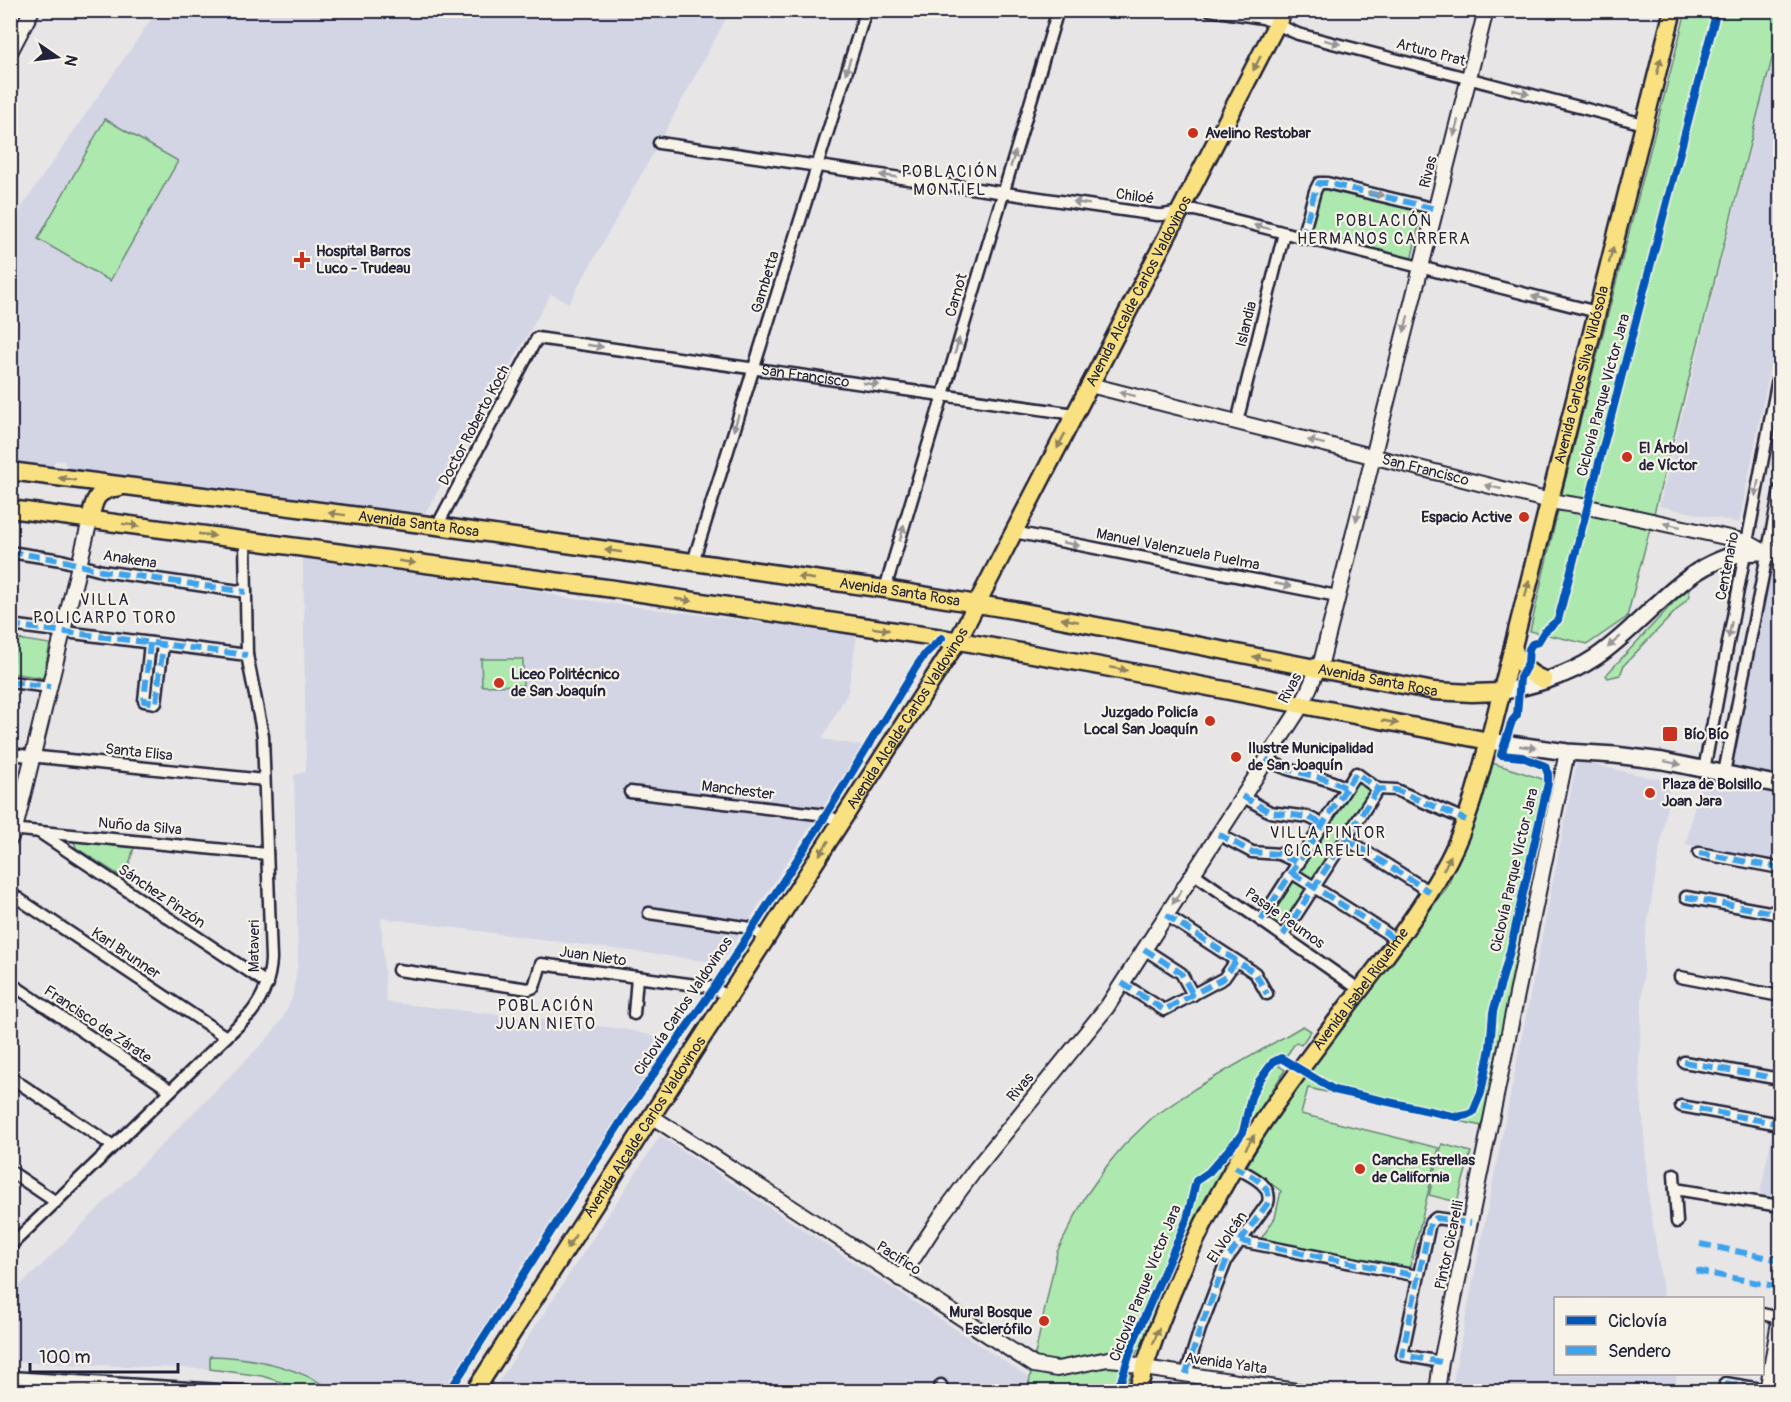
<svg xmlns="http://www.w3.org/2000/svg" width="1791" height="1402" font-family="Pangolin,sans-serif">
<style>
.built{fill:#d3d5e4}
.green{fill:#ade9af;stroke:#688675;stroke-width:1.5}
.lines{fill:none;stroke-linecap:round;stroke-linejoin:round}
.minor-casing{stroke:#22223b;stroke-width:15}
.tertiary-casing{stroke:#22223b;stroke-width:18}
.secondary-casing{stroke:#22223b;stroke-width:20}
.primary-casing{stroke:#22223b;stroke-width:21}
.minor{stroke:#f7f3e8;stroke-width:10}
.tertiary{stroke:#f7f3e8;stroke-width:14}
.secondary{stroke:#f7f3e8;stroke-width:15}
.primary{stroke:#f9e181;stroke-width:16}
.quiet{stroke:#3ea2ec;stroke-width:6;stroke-dasharray:12 6;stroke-linecap:butt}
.cycleway-casing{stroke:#f7f3e8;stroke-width:11}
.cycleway{stroke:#0057b8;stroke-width:8}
.oneway{fill:#97959a}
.oneway2{fill:#8e825e}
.poi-dot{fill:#c8321e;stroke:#f7f3e8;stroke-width:2}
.labels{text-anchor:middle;stroke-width:4.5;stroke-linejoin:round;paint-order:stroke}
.street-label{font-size:15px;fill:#22223b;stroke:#f7f3e8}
.poi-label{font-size:15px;font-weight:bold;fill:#22223b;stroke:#f7f3e8;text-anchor:start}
.neighbourhood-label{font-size:16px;letter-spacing:1.5px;fill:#22223b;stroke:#f7f3e8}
</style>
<rect width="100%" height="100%" fill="#e7e5e6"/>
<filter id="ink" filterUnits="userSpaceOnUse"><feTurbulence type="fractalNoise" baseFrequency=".0167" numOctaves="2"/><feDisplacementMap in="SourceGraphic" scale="12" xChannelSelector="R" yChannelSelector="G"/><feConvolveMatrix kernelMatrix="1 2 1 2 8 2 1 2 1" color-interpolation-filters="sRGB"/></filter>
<g filter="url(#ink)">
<g class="built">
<path d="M157,11H730L659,143L569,303L551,294L423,517L68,471L64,461L56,460L50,468L11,463L10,225L31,193Z"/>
<path d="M1780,30V320L1739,523L1659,506Z"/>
<path d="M1780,508V861L1777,860V863L1686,844L1700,781L1724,784Z"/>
<path d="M303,558L544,592L562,597L857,635L848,692L822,739L863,746L721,963L381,918L386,1002L624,1029L646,1034L670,1043L444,1391H334L313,1379L290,1370L264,1362L223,1356H210V1369L11,1362L10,1294L35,1272L267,1039L282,1020L292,998L298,964L294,775L306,772Z"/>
<path d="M1577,761L1671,782L1645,939L1639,1064L1648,1193L1664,1298H1556V1374H1676L1677,1391H1451Z"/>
<path d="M1779,1101H1780V1202L1759,1198Z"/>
<path d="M660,1136L1030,1378L1027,1392H492Z"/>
<path d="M10,1384H11L135,1391H11Z"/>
</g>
<g class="green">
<path d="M1686,11H1780V28L1627,617L1588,644L1530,631L1563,489Z"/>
<path d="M105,119L178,161L110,281L38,239Z"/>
<path d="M1321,189L1422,212L1411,261L1309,233Z"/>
<path d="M1688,589L1690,596L1624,665L1620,675L1608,678L1606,675L1674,602Z"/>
<path d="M17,639L50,644L43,678L11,673Z"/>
<path d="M481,659H523V685L482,686Z"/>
<path d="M1492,763L1555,783L1482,1126L1308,1088L1301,1114L1439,1148L1409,1270L1261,1239L1275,1218L1281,1191L1247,1166L1273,1121L1448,886Z"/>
<path d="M1356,776L1376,789L1285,928L1266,915Z"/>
<path d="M80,839L135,844L125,879L76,848L74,842Z"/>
<path d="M1303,1026L1311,1031L1301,1045L1296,1042L1279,1066L1285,1070L1244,1134L1204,1202L1141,1348L1137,1351L1128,1383L1116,1380L1113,1391L1027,1392L1057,1252L1085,1197L1109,1163L1124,1145L1152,1118L1196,1088Z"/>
<path d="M1442,1144L1471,1152L1457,1202L1429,1195Z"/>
<path d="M210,1356C254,1357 297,1367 334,1391H309L262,1376L210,1369Z"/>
</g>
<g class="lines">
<g class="minor-casing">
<g id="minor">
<path d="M1210,10L1263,18L1298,34L1644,124"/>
<path d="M659,143L1157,215C1170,216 1181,209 1195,210L1597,312"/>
<path d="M1302,238L1315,191L1319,183H1327L1436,209"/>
<path d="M1237,422L1284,233"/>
<path id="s1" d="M437,526L537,338L1075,414"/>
<path d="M1014,532L1337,596"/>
<path d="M10,552L61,560L102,571L246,592"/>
<path d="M693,562L866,10"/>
<path d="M885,589L1058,10"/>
<path d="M10,625L247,655"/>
<path d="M150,643L144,701L156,703L163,645"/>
<path d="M10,682L50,687"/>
<path d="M10,754L264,780"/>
<path d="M1266,759C1294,776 1320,773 1346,788"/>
<path d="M1704,770L1780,368"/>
<path d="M1724,773L1780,489"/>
<path d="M630,792L826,815L840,822"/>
<path d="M1242,796L1270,812L1308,817L1323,824"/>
<path d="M10,829L267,854"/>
<path d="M39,832L268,984"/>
<path d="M1218,834L1252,852L1279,854L1299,863"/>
<path d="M1346,839L1430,892"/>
<path d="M1699,853L1780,868"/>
<path d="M1193,873L1360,990"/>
<path d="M1292,873L1385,932L1396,941"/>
<path d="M10,893L226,1037"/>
<path d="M1686,897L1780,914"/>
<path d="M649,913L751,928L766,939"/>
<path d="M1166,915L1255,973L1267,994"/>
<path d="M1261,920L1356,773L1378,789L1396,790L1466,820"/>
<path d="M1283,935L1378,789"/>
<path d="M1144,949L1181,973L1193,995"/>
<path d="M398,970L529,989L534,987L541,964L703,986L714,988L728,997"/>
<path d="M1680,977L1780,996"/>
<path d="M10,983L170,1090"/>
<path d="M1122,983L1164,1010L1224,978L1236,961"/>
<path d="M634,1014L637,977"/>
<path d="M1684,1062L1780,1079"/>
<path d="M10,1077L113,1146"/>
<path d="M1681,1106L1780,1124"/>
<path d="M10,1171L56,1202"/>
<path d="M1674,1174L1677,1222"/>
<path d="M1675,1189L1780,1206"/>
<path d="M1240,1241L1418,1276"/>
<path d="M10,1246L251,1013C264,996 270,980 271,959L263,736L247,655L245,540"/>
<path d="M1762,1314L1780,1318"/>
<path d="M1441,1362L1402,1355L1430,1223L1436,1218L1471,1223"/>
<path d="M1186,1374L1200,1329L1227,1259L1268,1203C1273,1184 1249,1175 1235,1167"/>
<path d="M10,1377L253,1392"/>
<path d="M1725,1383L1767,1390"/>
<path d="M937,1392L941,1385"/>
</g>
</g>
<g class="tertiary-casing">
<g id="tertiary">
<path d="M10,52L32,10"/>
<path id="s2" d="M1090,385L1550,501L1588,507L1734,539L1747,542L1763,551"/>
<path d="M10,839L15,829L90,520"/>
<path d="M651,1116L1034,1365L1057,1369L1108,1359L1120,1360L1144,1368L1303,1392"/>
<path d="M900,1279L941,1216L975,1170L1107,1007L1302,705L1322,659L1486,10"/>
<path d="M1437,1392L1441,1362L1567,752"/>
<path d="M1767,1392L1780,1316"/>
</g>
</g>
<g class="secondary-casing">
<g id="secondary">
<path d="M1501,692C1534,685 1568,676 1596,657C1655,617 1698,538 1780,554"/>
<path d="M1489,741L1567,752L1615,755L1663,761L1780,785"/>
</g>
</g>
<g class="primary-casing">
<g id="primary">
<path id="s3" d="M10,471L437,526L885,589L1014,610L1434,691L1472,693L1501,692"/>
<path d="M10,509L614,589L942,638L1100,666L1489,741"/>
<path d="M90,520C94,499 96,490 120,487"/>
<path d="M1513,646C1517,663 1528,674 1544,680"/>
<path id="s4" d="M474,1392L958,640L1284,10"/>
<path id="s5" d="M1137,1392C1165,1294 1217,1185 1276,1103C1309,1056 1344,1011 1379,965C1404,931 1429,897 1449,859C1471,816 1481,769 1494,722L1673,10"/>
</g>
</g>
<use href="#minor" class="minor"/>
<use href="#tertiary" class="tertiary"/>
<use href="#secondary" class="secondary"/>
<use href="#primary" class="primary"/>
<g class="quiet">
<path d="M1302,238L1315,191L1319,183H1327L1436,209"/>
<path d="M10,552L61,560L102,571L246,592"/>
<path d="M10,625L247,655"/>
<path d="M150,643L144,701L156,703L163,645"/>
<path d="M10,682L50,687"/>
<path d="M1266,759C1294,776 1320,773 1346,788"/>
<path d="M1242,796L1270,812L1308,817L1323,824"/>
<path d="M1218,834L1252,852L1279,854L1299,863"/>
<path d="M1346,839L1430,892"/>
<path d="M1699,853L1780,868"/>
<path d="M1292,873L1385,932L1396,941"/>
<path d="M1686,897L1780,914"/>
<path d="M1166,915L1255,973L1267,994"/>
<path d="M1261,920L1356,773L1378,789L1396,790L1466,820"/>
<path d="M1283,935L1378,789"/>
<path d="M1144,949L1181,973L1193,995"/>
<path d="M1122,983L1164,1010L1224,978L1236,961"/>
<path d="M1684,1062L1780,1079"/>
<path d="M1681,1106L1780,1124"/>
<path d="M1240,1241L1418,1276"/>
<path d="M1700,1244L1780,1260"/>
<path d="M1696,1271L1780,1287"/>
<path d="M1441,1362L1402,1355L1430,1223L1436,1218L1471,1223"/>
<path d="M1186,1374L1200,1329L1227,1259L1268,1203C1273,1184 1249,1175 1235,1167"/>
<path d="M1725,1383L1767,1390"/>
</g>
<g class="cycleway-casing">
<g id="cycleway">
<path d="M449,1392L627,1112L714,988L826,815L916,667L925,654L942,638"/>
<path d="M1114,1392L1121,1381L1133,1343L1187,1219L1196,1181L1209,1172L1238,1139L1243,1132L1251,1097L1259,1081L1273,1062L1281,1058L1334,1090L1457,1117L1467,1115L1473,1112L1481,1093L1490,1048L1493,1012L1510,951L1548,783V774L1545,766L1522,757L1501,755L1512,721L1517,715L1520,678L1528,663L1529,649L1532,644L1538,642L1544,632L1558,620L1717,10"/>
</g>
</g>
<use href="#cycleway" class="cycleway"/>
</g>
<defs><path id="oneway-solid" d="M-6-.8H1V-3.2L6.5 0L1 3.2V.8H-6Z" transform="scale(1.5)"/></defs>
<g class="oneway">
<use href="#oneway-solid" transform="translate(1332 42) rotate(15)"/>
<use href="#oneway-solid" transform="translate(848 66) rotate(108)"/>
<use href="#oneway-solid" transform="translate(1521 92) rotate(15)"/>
<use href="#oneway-solid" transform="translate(1456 128) rotate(104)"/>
<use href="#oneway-solid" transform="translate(1013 159) rotate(-73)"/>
<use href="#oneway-solid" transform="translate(888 176) rotate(-172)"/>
<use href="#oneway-solid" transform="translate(1376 194) rotate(13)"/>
<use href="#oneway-solid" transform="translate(1081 203) rotate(-171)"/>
<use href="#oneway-solid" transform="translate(1262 227) rotate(-166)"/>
<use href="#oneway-solid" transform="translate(1540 298) rotate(-166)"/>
<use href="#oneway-solid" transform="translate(1406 324) rotate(104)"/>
<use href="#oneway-solid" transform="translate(595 346) rotate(8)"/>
<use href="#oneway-solid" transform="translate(957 346) rotate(-74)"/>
<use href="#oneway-solid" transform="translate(871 384) rotate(8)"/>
<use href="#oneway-solid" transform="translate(1127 394) rotate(-166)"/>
<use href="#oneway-solid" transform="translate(736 423) rotate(107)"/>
<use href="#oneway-solid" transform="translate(1316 442) rotate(-166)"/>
<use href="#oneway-solid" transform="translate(1493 487) rotate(-166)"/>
<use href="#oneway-solid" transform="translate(1757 488) rotate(101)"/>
<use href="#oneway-solid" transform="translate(1358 513) rotate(104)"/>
<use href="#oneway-solid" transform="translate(1672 525) rotate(-168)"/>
<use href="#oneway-solid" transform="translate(902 533) rotate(-74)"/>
<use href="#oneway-solid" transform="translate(1071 544) rotate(11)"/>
<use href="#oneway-solid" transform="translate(1283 585) rotate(11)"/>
<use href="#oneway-solid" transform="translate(1730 630) rotate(101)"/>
<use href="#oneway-solid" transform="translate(1614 642) rotate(139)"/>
<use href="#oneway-solid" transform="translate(1528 747) rotate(8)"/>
<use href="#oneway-solid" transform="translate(1673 763) rotate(12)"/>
<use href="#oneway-solid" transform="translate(1177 897) rotate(123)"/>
</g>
<g class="oneway2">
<use href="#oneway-solid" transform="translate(1257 63) rotate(117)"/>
<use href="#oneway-solid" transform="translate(1659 66) rotate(-76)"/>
<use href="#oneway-solid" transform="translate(1611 255) rotate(-76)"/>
<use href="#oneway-solid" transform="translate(1061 441) rotate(117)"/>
<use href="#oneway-solid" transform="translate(67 479) rotate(-172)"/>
<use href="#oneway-solid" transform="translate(337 514) rotate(-173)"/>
<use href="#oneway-solid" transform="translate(131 525) rotate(7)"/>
<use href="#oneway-solid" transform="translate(207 535) rotate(8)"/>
<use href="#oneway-solid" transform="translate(613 551) rotate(-172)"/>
<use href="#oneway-solid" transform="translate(407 562) rotate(8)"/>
<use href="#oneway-solid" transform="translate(806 578) rotate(-172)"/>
<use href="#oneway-solid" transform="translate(1527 589) rotate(-76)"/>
<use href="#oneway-solid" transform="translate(684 600) rotate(8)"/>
<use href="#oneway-solid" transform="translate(1070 620) rotate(-169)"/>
<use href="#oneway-solid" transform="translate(881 629) rotate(8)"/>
<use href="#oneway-solid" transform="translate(1261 658) rotate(-169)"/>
<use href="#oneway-solid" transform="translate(1119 669) rotate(11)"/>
<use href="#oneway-solid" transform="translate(1390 722) rotate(11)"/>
<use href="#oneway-solid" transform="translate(824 848) rotate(123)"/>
<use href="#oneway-solid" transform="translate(1447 863) rotate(-63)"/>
<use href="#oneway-solid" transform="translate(1250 1142) rotate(-58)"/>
<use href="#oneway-solid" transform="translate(571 1242) rotate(123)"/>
<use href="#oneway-solid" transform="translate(1156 1336) rotate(-69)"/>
</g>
</g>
<g class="poi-dot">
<circle cx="1193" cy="133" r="6"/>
<path d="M299 251h6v6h6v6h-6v6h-6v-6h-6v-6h6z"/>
<circle cx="1627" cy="457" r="6"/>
<circle cx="1524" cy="517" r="6"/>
<circle cx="499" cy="683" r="6"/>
<circle cx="1210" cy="721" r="6"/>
<rect x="1662" y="726" width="16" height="16" rx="3"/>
<circle cx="1236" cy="757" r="6"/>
<circle cx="1650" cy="793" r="6"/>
<circle cx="1360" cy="1169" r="6"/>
<circle cx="1044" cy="1321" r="6"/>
</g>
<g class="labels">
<g class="street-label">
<text transform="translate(1431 52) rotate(15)" y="5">Arturo Prat</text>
<text transform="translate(1428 172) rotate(-76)" y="5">Rivas</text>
<text transform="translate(1135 196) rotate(8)" y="5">Chiloé</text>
<text transform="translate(765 282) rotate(-73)" y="5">Gambetta</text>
<text dy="5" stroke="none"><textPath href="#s4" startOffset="1287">Avenida Alcalde Carlos Valdovinos</textPath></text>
<text transform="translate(956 295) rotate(-74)" y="5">Carnot</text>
<text transform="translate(1246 324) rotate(-76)" y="5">Islandia</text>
<text dy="5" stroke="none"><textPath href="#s1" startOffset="484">San Francisco</textPath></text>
<text dy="5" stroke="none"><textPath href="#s5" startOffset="1124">Avenida Carlos Silva Vildósola</textPath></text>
<text transform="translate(1603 395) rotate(-75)" y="5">Ciclovía Parque Víctor Jara</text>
<text transform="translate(474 425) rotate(-62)" y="5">Doctor Roberto Koch</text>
<text dy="5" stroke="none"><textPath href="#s2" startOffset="346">San Francisco</textPath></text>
<text dy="5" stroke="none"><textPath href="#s3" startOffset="412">Avenida Santa Rosa</textPath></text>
<text transform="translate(1178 549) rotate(11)" y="5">Manuel Valenzuela Puelma</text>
<text transform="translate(130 559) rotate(9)" y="5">Anakena</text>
<text transform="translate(1727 566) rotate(-79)" y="5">Centenario</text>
<text dy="5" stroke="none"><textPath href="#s3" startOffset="898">Avenida Santa Rosa</textPath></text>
<text dy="5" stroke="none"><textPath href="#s3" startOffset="1384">Avenida Santa Rosa</textPath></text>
<text transform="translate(1290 688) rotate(-62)" y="5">Rivas</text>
<text dy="5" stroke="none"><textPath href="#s4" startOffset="801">Avenida Alcalde Carlos Valdovinos</textPath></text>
<text transform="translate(139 752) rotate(6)" y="5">Santa Elisa</text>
<text transform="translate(738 790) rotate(7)" y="5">Manchester</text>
<text transform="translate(140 826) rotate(5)" y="5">Nuño da Silva</text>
<text transform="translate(1514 870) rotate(-77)" y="5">Ciclovía Parque Víctor Jara</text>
<text transform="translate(162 896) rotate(34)" y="5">Sánchez Pinzón</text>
<text transform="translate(1285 918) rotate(35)" y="5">Pasaje Peumos</text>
<text transform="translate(254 946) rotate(-90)" y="5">Mataveri</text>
<text transform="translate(126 953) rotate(34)" y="5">Karl Brunner</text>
<text transform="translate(593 956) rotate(8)" y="5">Juan Nieto</text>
<text dy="5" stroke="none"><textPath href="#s5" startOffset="464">Avenida Isabel Riquelme</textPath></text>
<text transform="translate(683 1006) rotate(-56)" y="5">Ciclovía Carlos Valdovinos</text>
<text transform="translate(98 1024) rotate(34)" y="5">Francisco de Zárate</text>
<text transform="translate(1020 1087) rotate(-50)" y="5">Rivas</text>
<text dy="5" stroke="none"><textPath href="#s4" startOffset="315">Avenida Alcalde Carlos Valdovinos</textPath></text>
<text transform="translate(1227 1237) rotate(-56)" y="5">El Volcán</text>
<text transform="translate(1449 1245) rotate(-78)" y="5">Pintor Cicarelli</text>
<text transform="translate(899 1258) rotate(33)" y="5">Pacifico</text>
<text transform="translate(1145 1283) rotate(-68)" y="5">Ciclovía Parque Víctor Jara</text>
<text transform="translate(1226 1363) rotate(8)" y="5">Avenida Yalta</text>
</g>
<g class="poi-label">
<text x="1205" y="138">Avelino Restobar</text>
<text x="316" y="256">Hospital Barros<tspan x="316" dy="17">Luco - Trudeau</tspan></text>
<text x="1639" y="453">El Árbol<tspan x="1639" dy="17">de Víctor</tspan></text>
<text x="1512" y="522" text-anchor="end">Espacio Active</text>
<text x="511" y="679">Liceo Politécnico<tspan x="511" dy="17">de San Joaquín</tspan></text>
<text x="1198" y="717" text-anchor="end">Juzgado Policía<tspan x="1198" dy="17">Local San Joaquín</tspan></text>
<text x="1684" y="739">Bío Bío</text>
<text x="1248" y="753">Ilustre Municipalidad<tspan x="1248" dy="17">de San Joaquín</tspan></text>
<text x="1662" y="789">Plaza de Bolsillo<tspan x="1662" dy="17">Joan Jara</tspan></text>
<text x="1372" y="1165">Cancha Estrellas<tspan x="1372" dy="17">de California</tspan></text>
<text x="1032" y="1317" text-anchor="end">Mural Bosque<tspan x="1032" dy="17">Esclerófilo</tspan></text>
</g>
<g class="neighbourhood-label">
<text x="950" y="177">POBLACIÓN<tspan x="950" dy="18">MONTIEL</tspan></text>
<text x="1384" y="226">POBLACIÓN<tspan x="1384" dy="18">HERMANOS CARRERA</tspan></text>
<text x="105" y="605">VILLA<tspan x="105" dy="18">POLICARPO TORO</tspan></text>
<text x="1328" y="838">VILLA PINTOR<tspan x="1328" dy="18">CICARELLI</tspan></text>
<text x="546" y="1011">POBLACIÓN<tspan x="546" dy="18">JUAN NIETO</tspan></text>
</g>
</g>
<rect width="1791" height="1402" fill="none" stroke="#f7f3e8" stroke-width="36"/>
<rect x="18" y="18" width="1755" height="1366" fill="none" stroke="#22223b" stroke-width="2" filter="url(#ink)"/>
<rect x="1554" y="1297" width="210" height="78" fill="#f7f3e8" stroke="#a29fa3" stroke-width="1.5"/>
<rect x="1566" y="1316" width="30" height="9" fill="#0057b8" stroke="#a29fa3" stroke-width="1.5"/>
<text x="1608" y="1327" font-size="18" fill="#22223b">Ciclovía</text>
<rect x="1566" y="1346" width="30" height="9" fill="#3ea2ec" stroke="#a29fa3" stroke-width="1.5"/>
<text x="1608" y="1357" font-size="18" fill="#22223b">Sendero</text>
<g transform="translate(57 57) rotate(104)" stroke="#f7f3e8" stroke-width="4.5" paint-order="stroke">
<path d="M0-4.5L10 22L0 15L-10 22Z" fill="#22223b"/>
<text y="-9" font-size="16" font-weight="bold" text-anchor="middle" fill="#22223b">N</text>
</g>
<path d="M30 1363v9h148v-9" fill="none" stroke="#22223b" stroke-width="3"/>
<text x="39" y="1363" font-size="18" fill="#22223b" stroke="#f7f3e8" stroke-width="4.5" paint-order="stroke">100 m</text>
</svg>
